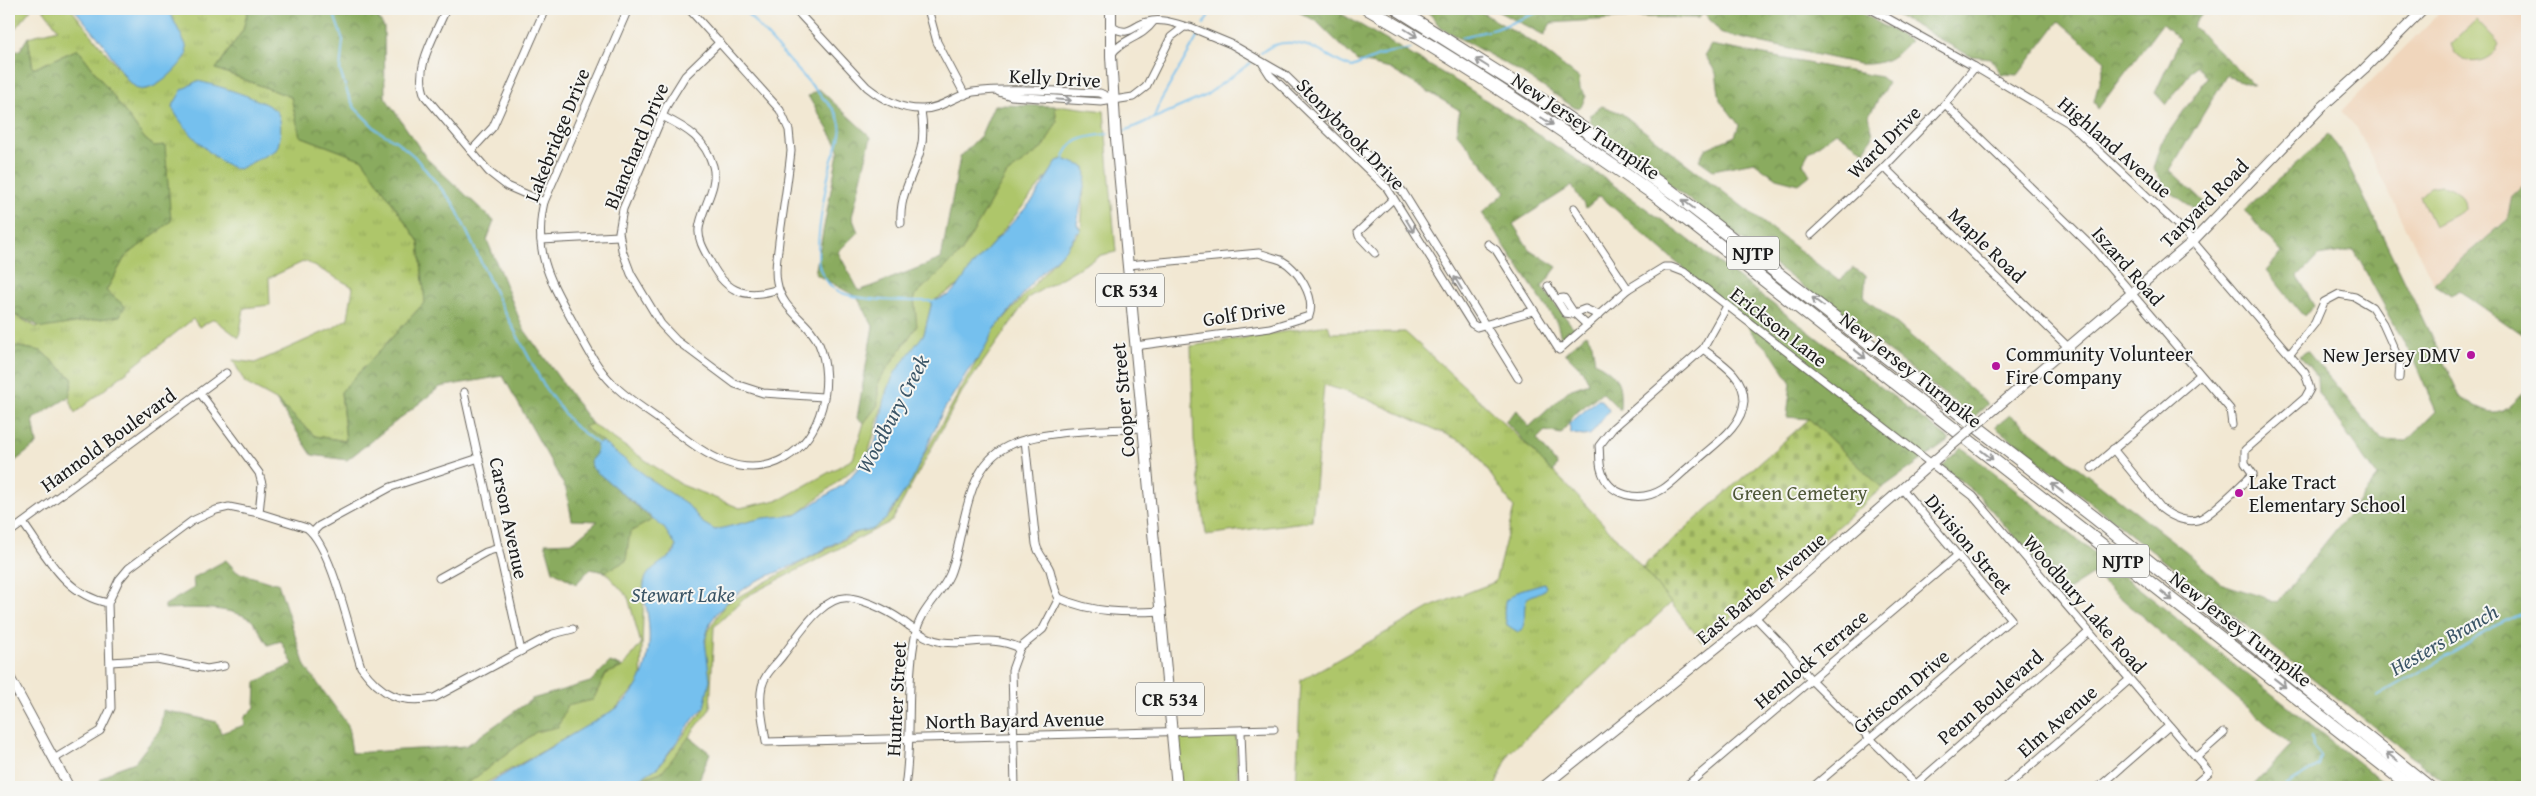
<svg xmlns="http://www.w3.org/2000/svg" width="2536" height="796" font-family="'Gentium Book Plus',serif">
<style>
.built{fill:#f0d6bc}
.grass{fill:url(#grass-tufts);stroke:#657144}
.forest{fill:url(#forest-crowns);stroke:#53643e}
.cemetery{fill:url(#cemetery-stones);stroke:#657144}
.green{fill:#aec66b;stroke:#657144}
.water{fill:#75c0ee;stroke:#486e85}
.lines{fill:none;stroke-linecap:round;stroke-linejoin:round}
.stream{stroke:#75c0ee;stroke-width:2}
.street-casing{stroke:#67635c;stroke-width:9}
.secondary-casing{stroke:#67635c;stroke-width:11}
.primary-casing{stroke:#67635c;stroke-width:12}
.highway-casing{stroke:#67635c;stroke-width:14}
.street{stroke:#fff;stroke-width:7}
.secondary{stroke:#fff;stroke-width:9}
.primary{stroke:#fff;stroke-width:10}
.highway{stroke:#fff;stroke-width:12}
.secondary-bridge-casing{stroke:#67635c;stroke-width:11;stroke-linecap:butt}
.secondary-bridge{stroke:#fff;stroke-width:9}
.oneway{stroke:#999}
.poi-dot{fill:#b5179e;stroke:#f6f6f2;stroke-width:2}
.labels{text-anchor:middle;stroke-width:4;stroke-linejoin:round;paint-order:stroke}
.shield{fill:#f6f6f2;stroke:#5d5d5c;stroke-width:1}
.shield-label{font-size:19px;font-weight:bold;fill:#1c1c1c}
.street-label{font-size:20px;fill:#1c1c1c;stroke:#f6f6f2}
.poi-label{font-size:20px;fill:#1c1c1c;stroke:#f6f6f2;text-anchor:start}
.park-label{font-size:20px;fill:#4f5838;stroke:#f6f6f2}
.water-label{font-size:21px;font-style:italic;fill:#3b5566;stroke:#f6f6f2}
</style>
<defs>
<pattern id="grass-tufts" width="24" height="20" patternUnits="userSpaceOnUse" patternTransform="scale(1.25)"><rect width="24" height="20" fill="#aec66b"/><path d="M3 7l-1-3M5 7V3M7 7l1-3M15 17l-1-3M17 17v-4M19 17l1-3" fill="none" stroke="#95aa5c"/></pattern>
<pattern id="forest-crowns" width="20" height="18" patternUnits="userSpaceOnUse" patternTransform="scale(1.25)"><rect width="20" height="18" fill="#8aab5f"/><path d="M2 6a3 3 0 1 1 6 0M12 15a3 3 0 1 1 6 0" fill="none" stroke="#708a4e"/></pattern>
<pattern id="cemetery-stones" width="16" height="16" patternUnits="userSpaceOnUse" patternTransform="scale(1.25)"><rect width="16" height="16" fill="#aec66b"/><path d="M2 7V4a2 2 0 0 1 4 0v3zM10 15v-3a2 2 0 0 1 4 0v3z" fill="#95aa5c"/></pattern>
</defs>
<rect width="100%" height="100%" fill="#f6f6f2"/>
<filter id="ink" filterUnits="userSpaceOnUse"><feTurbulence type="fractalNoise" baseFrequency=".02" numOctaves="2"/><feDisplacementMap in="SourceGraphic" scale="10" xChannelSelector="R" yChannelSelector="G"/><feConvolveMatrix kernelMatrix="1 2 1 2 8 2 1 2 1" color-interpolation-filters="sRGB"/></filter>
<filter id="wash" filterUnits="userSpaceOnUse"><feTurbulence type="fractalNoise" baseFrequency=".0096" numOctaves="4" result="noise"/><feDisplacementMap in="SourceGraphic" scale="20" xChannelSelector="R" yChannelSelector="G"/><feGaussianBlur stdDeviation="1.12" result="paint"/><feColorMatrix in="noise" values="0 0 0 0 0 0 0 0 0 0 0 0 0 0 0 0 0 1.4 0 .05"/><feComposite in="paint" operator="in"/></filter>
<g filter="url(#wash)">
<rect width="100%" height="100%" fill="#f2e8d3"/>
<path class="built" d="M2443,9H2527V182L2512,196L2507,219L2434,284L2357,128L2341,111Z"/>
<g class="grass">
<path d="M9,9H31L9,36Z"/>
<path d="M43,9H71L128,80L150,88L168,9H248L243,30L216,69L291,97L300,136L363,160L419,242L425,302L341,392L346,441L315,436L276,400L245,383L233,360L255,363L333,328L348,318L353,287L305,261L269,278L270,305L244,308L239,338L214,319L199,327L193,319L75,413L69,397L73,379L41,351L9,345V312L36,327L125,306L106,291L125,257L171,221L154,146L145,139L78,49L33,69L28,37L58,29Z"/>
<path d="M1328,325L1331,333L1405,332C1498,416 1593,504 1671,603L1509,753L1495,787H1296L1301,680L1433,606L1495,582L1514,508L1470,445L1358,395L1324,385L1312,521L1206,535L1194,441L1191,346Z"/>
</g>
<g class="forest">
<path d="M248,9H372L384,27L385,97L427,159L494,221L487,240L523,328L592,424L584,428L603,442L652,520L630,532L626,561L605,572L590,569L576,584L553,571L545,543L573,542L598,521L572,520L566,489L503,376L440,387L347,460L312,455L276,400L315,436L346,441L341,392L425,302L419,242L363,160L300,136L291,97L216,69L243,30Z"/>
<path d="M1293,9H1333L1463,85L1601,176L1684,236L1950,440L1882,488L1809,419L1787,417L1791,383L1773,355L1754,336L1742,317L1701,284L1600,196L1586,208L1572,186L1513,224L1529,249L1557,267L1542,287L1576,331L1562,341L1557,323L1482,213L1506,192L1457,133L1459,110L1390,69L1357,61L1316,21Z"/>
<path d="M1423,9H1476L1534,43L1579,78L1580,89L1586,96L1581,107L1575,108L1517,70L1441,28L1431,15Z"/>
<path d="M1493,9H1855L1910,41C1893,58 1885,65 1859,64L1722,34L1704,13L1698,18L1640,17L1551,23L1544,35Z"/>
<path d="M1886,9H2206L2193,26L2255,86L2226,76L2170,170L2207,205L2201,213L2170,192L2153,168L2161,143L2207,78L2196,65L2166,105L2155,93L2180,40L2162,24L2098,109L2094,101L2105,61L2059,21L2018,75L2001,74L1991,58L1970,56Z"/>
<path d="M28,37L33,69L78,49L145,139L154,146L165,145L171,221L125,257L106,291L125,306L120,316L43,328L9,312V54L20,50Z"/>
<path d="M1711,45L1881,77L1888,83L1869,115L1873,136L1864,151L1836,132L1809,152L1803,163L1810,175L1799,184L1776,178L1754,162L1713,170L1699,160L1705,149L1735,136L1739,125L1720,100L1716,73L1705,55Z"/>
<path d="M819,89L871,137L852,217L858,232L838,252L859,291L941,259L960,157L981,135L994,105L1055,106L1057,122L1044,147L1007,174L961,253L914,296L917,326L878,382V405L864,423L857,418L873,326L857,297L815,274L839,148L808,96Z"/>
<path d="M1602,106L1621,113L1839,281L1853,268L1866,275L1864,298L1896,323L1988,404L1974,417L1614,142L1590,122V115Z"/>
<path d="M2328,135L2342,152L2461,398C2496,419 2501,417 2527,388V787H2450L1995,427L2010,415L2187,552L2220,583L2278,602L2378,477L2318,393L2317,377L2300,356L2307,351L2382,440L2407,441L2436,411L2412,357L2354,250L2318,256L2298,277L2314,305L2304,317L2266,270L2282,253L2244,210Z"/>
<path d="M2527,182V338L2458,290L2451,295L2434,284L2507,220L2512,196Z"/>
<path d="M1586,334L1592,343L1595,362C1620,377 1621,381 1620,410L1602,392L1575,414L1561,434L1545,431L1537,439L1557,465L1553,473L1505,421L1517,410L1529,427L1569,390L1589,383L1583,371L1565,353Z"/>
<path d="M9,345L41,351L73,379L69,397L33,419L37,444L9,466Z"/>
<path d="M1961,447L2389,787H2252L2291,745L2093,574L2063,593L1979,496L1942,466Z"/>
<path d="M226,560L237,572L269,582L278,583L305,666L348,725L352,753L466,746L532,699L590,682L610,662L623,667L606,674L593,700L567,706L558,728L536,732L463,787H95L102,778L116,769L135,762L160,730L163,710L217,722L221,733L245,725L244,718L255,707L256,682L293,664L281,641L268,645C263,638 257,624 250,619C229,606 189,608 165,609V605L194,588L193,578Z"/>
<path d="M688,736L710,753L696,787H621L663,771Z"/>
</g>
<path class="cemetery" d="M1809,419L1882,488L1703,643L1642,567Z"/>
<g class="green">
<path d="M2476,20L2499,44C2491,66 2457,69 2451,44Z"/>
<path d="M1055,106H1065L1104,111L1116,252L1101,255L1029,297L962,392L892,521L747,596L714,627L710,709L663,771L618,787L658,767L703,711L706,635L725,604L891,514L994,330L1081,231L1085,167L1061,159L959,285L932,302L924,334L887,389L867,458L798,514L715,530L676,549L644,582L641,682L612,712L479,787H463L536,732L558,727L567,706L593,700L606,674L623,667L641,644L628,597L605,572L626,561L630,532L652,520L591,466L603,442L583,427L592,424L682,485L740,508L781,499L853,459L864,423L878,405V382L917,326L914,296L961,253L1007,174L1044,147L1057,122Z"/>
<path d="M2441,185C2455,187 2465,196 2465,210L2434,226L2420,196L2430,187Z"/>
<path d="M1236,736L1238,787H1180L1176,738Z"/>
</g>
<g class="water">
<path d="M74,9H168L186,45L187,55C178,68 156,93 138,89L128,81L102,42Z"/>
<path d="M197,81C213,84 267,100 277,112C283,121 281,141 276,150L239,169C220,168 179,125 172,107L182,90Z"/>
<path d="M1063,159L1085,167L1086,177L1077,224L1081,231L1077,233L1066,249L1037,277L994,330L981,355L967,372L942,413L912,480L886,519L873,529L853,533L801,562L756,581L731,598L717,613L710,623L705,640L710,680L704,708L695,717L658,767L644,776L616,787H483L617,708C648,684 653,648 647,611C645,601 641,587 646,577C652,566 666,561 675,552L676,546L664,528L592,468L590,461L596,454L597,444L602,442L654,482L687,504L703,523L715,530L763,518L796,515L844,484L867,458L875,444L887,389L896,371L924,334L932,302L949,295L959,285L973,265L1034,199L1057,161Z"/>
<path d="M1597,400H1601L1608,408L1609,411L1590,435L1583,436L1571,433L1569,424Z"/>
<path d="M1544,583L1546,587C1541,595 1535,593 1528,597C1521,609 1528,619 1521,631L1518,632L1507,625L1504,614L1505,601L1520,590Z"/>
</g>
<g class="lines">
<g class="stream">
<path d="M332,9L343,40L340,71L349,97L355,108L378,131L396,141L414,156L454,204L499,301L545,388L572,424L598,444"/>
<path d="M743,9L833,109C848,130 837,142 831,163C826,185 813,249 820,269C823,278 831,288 840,292C861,302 909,301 935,301"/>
<path d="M1204,24L1212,9"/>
<path d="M1462,37L1496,29L1546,9"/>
<path d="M1261,53C1281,36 1306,43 1327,55C1335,59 1342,65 1352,67L1386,53L1411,49"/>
<path d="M1154,117L1160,102L1198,36"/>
<path d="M1120,133L1205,96L1250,63"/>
<path d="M1063,161C1068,137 1088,137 1108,134"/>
<path d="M2376,697L2470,643L2486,630L2527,611"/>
<path d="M2284,787L2319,765L2321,757L2313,747L2312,736"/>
</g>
</g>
</g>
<g filter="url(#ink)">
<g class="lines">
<g class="street-casing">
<g id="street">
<path d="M446,9C435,36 413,67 425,96L489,172L507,186L544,202"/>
<path d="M628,9L544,202C532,254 552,283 575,326C586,346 596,367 612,383C629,401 653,414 672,429C705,454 743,482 785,458C822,437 835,382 819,344C809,320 782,312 777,282C774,269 778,254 779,241C783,211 788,181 791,151L789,130L780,110L689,9"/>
<path d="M795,9L867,87C882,99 902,110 923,109C941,109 956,95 973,92C1015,87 1059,92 1100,93L1113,99"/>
<path d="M928,9L937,42L965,95"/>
<path d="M1871,9L1975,67L2069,123L2184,231L2305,373L2310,389L2305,398L2245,450V463L2253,474C2239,486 2218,509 2202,518C2190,525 2172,517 2162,509L2113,449"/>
<path d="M1111,22L1114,28C1129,37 1134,25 1147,22C1161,18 1174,23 1187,27"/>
<path d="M720,42L685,76L667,105L623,209L619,232L622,250L631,274L661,324L676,340L735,384L763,393L823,397"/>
<path d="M1111,55C1121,39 1142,38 1153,22"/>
<path d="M1263,64L1270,75L1387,188L1472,324L1477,327L1533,311"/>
<path d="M999,92L1011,96L1101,102L1133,97L1146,87L1171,37L1184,27H1190L1231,44L1285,75L1390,177L1403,192L1518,378"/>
<path d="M1945,104L2093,248L2230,409L2232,425"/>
<path d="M664,117C688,129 705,139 713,166C719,187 701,208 699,229C698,239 703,248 708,257C723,290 743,301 778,289"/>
<path d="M471,151L493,127L545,9"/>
<path d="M1884,167L2068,347"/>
<path d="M1574,208L1628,289"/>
<path d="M901,223C899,193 914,176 921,148C924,136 923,123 921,110"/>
<path d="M1811,235L1884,167L1945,104L1975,67"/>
<path d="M541,240L619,236"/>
<path d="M1488,244L1496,250L1559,350L1628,289L1664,267H1671L1684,272L1973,496L2209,772L2192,787"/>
<path d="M1375,253L1359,236L1358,232L1393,199"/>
<path d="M1128,265L1259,253C1263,255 1279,259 1281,260C1298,269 1316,297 1309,316L1270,328L1135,346"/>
<path d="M1548,286L1565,313L1572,314L1585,309L1599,315"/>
<path d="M1556,299L1564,298L1574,313L1587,325"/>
<path d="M1703,349C1720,362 1745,376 1744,401C1742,428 1713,445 1695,462C1684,470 1674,482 1663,489C1640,503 1608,497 1601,469C1599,462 1600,453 1599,446L1613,428L1703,349L1727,306"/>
<path d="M2290,354L2315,323L2324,302L2339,294L2355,297L2372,307L2383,324L2400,362L2399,378"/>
<path d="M464,392L521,651"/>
<path d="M200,393L259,473L262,484L259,513"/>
<path d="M1025,440L1036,544C1038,555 1046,560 1050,570C1053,580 1053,588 1059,598"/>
<path d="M2092,468L2200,375"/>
<path d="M23,523C47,556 65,595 108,603"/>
<path d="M313,532L319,526L391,487L479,458"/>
<path d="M9,533L226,373"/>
<path d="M439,578L486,552L499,548"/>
<path d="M1755,617L1785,648L1811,680L1919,787"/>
<path d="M1020,648C988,634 971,646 942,642C928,640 918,632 908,625C893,613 869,601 850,598C822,594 798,637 783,655C775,666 765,673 762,686C758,703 764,725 766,742L1274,729"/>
<path d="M111,662L157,659L207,669L224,666"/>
<path d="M1241,732L1243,787"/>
<path d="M2197,757L2224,733"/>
<path d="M54,759L100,731L111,708L108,603L119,580L129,568L192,521L216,510L229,507L259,513L307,528C332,547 350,634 361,667C381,695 400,704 434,698L553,634L573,629"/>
<path d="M905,787C913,736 905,683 916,632C921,609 941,595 950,574C966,534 962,468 1008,446C1042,429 1104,431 1143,428"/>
<path d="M1015,787L1012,670L1020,648L1043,629L1059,598C1092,613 1127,613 1162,611"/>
<path d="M1685,787L1958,555"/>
<path d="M1813,787L2011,619L1903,490"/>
<path d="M1913,787L2089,632"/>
<path d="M2006,787L2129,680"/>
<path d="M2099,787L2169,726"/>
</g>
</g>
<g class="secondary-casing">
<g id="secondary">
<path d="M1996,408L2192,242L2322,107L2364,69L2424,9"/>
<path d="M9,676L69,787"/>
<path d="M1543,787L1755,617L1950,447"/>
</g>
</g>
<g class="primary-casing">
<path id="primary" d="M1111,9V56L1116,139L1177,787"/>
</g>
<g class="highway-casing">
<g id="highway">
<path d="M1368,9C1469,66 1563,131 1658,197L2411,787"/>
<path d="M1397,9L1548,104L1672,192L2095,518L2429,787"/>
</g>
</g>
<use href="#street" class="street"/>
<use href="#secondary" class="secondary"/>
<use href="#primary" class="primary"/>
<use href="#highway" class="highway"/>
<g class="secondary-bridge-casing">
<path id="secondary-bridge" d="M1950,447L1996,408"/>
</g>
<use href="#secondary-bridge" class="secondary-bridge"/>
</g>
<defs><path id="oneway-shaft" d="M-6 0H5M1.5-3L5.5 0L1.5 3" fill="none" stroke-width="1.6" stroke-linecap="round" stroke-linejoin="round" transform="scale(1.25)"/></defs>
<g class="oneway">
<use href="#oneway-shaft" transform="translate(1411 33) rotate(32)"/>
<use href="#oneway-shaft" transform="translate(1482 63) rotate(-148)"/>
<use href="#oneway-shaft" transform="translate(1064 100) rotate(4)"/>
<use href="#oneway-shaft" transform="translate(1547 121) rotate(32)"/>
<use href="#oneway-shaft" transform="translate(1688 204) rotate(-143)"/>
<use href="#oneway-shaft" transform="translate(1410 226) rotate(59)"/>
<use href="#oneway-shaft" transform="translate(1458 283) rotate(-121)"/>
<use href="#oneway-shaft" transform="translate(1818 302) rotate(-143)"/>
<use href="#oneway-shaft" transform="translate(1860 354) rotate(38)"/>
<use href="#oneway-shaft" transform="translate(1987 455) rotate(38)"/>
<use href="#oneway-shaft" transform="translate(2057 488) rotate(-142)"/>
<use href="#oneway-shaft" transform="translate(2167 596) rotate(38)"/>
<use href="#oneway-shaft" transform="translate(2280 683) rotate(38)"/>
<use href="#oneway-shaft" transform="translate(2392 757) rotate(-141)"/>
</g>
</g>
<g class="poi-dot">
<circle cx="2471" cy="355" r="5"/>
<circle cx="1996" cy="366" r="5"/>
<circle cx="2239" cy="493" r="5"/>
</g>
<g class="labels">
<g class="shield">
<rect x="1727" y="236.5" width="52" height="33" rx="4"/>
<rect x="1096" y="273.5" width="68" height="33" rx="4"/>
<rect x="2097" y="544.5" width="52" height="33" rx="4"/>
<rect x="1136" y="682.5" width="68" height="33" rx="4"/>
</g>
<g class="shield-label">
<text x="1753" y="260">NJTP</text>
<text x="1130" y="297">CR 534</text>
<text x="2123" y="568">NJTP</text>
<text x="1170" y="706">CR 534</text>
</g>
<g class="street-label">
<text transform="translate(1055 78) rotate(3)" y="7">Kelly Drive</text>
<text transform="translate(1586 126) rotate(34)" y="7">New Jersey Turnpike</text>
<text transform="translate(1351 134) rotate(46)" y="7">Stonybrook Drive</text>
<text transform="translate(557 135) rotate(-68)" y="7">Lakebridge Drive</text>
<text transform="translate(1884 142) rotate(-45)" y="7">Ward Drive</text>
<text transform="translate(636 146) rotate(-67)" y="7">Blanchard Drive</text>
<text transform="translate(2115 147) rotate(41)" y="7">Highland Avenue</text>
<text transform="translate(2204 203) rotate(-45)" y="7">Tanyard Road</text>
<text transform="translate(1987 245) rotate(44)" y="7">Maple Road</text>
<text transform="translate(2128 266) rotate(49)" y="7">Iszard Road</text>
<text transform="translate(1244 313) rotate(-9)" y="7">Golf Drive</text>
<text transform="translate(1779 327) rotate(38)" y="7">Erickson Lane</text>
<text transform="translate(1911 370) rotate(38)" y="7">New Jersey Turnpike</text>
<text transform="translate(1123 400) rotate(-95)" y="7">Cooper Street</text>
<text transform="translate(108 440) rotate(-36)" y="7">Hannold Boulevard</text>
<text transform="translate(509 518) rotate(78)" y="7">Carson Avenue</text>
<text transform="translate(1969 544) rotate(50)" y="7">Division Street</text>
<text transform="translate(1761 588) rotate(-40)" y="7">East Barber Avenue</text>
<text transform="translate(2085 604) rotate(49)" y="7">Woodbury Lake Road</text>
<text transform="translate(2241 629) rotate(38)" y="7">New Jersey Turnpike</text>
<text transform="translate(1811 659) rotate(-40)" y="7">Hemlock Terrace</text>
<text transform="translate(1901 691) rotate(-40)" y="7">Griscom Drive</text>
<text transform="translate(1990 697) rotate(-41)" y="7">Penn Boulevard</text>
<text transform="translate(896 699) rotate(-87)" y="7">Hunter Street</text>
<text transform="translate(1015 720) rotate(-1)" y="7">North Bayard Avenue</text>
<text transform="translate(2057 721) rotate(-41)" y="7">Elm Avenue</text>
</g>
<g class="poi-label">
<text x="2006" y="361">Community Volunteer<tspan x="2006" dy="23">Fire Company</tspan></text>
<text x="2461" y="362" text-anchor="end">New Jersey DMV</text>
<text x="2249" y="489">Lake Tract<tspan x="2249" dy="23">Elementary School</tspan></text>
</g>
<g class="park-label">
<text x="1800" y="500">Green Cemetery</text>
</g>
<g class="water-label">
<text transform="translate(893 414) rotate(-62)" y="7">Woodbury Creek</text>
<text x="683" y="602">Stewart Lake</text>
<text transform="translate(2444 640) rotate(-30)" y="7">Hesters Branch</text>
</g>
</g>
<rect width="2536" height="796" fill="none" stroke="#f6f6f2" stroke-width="30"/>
</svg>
